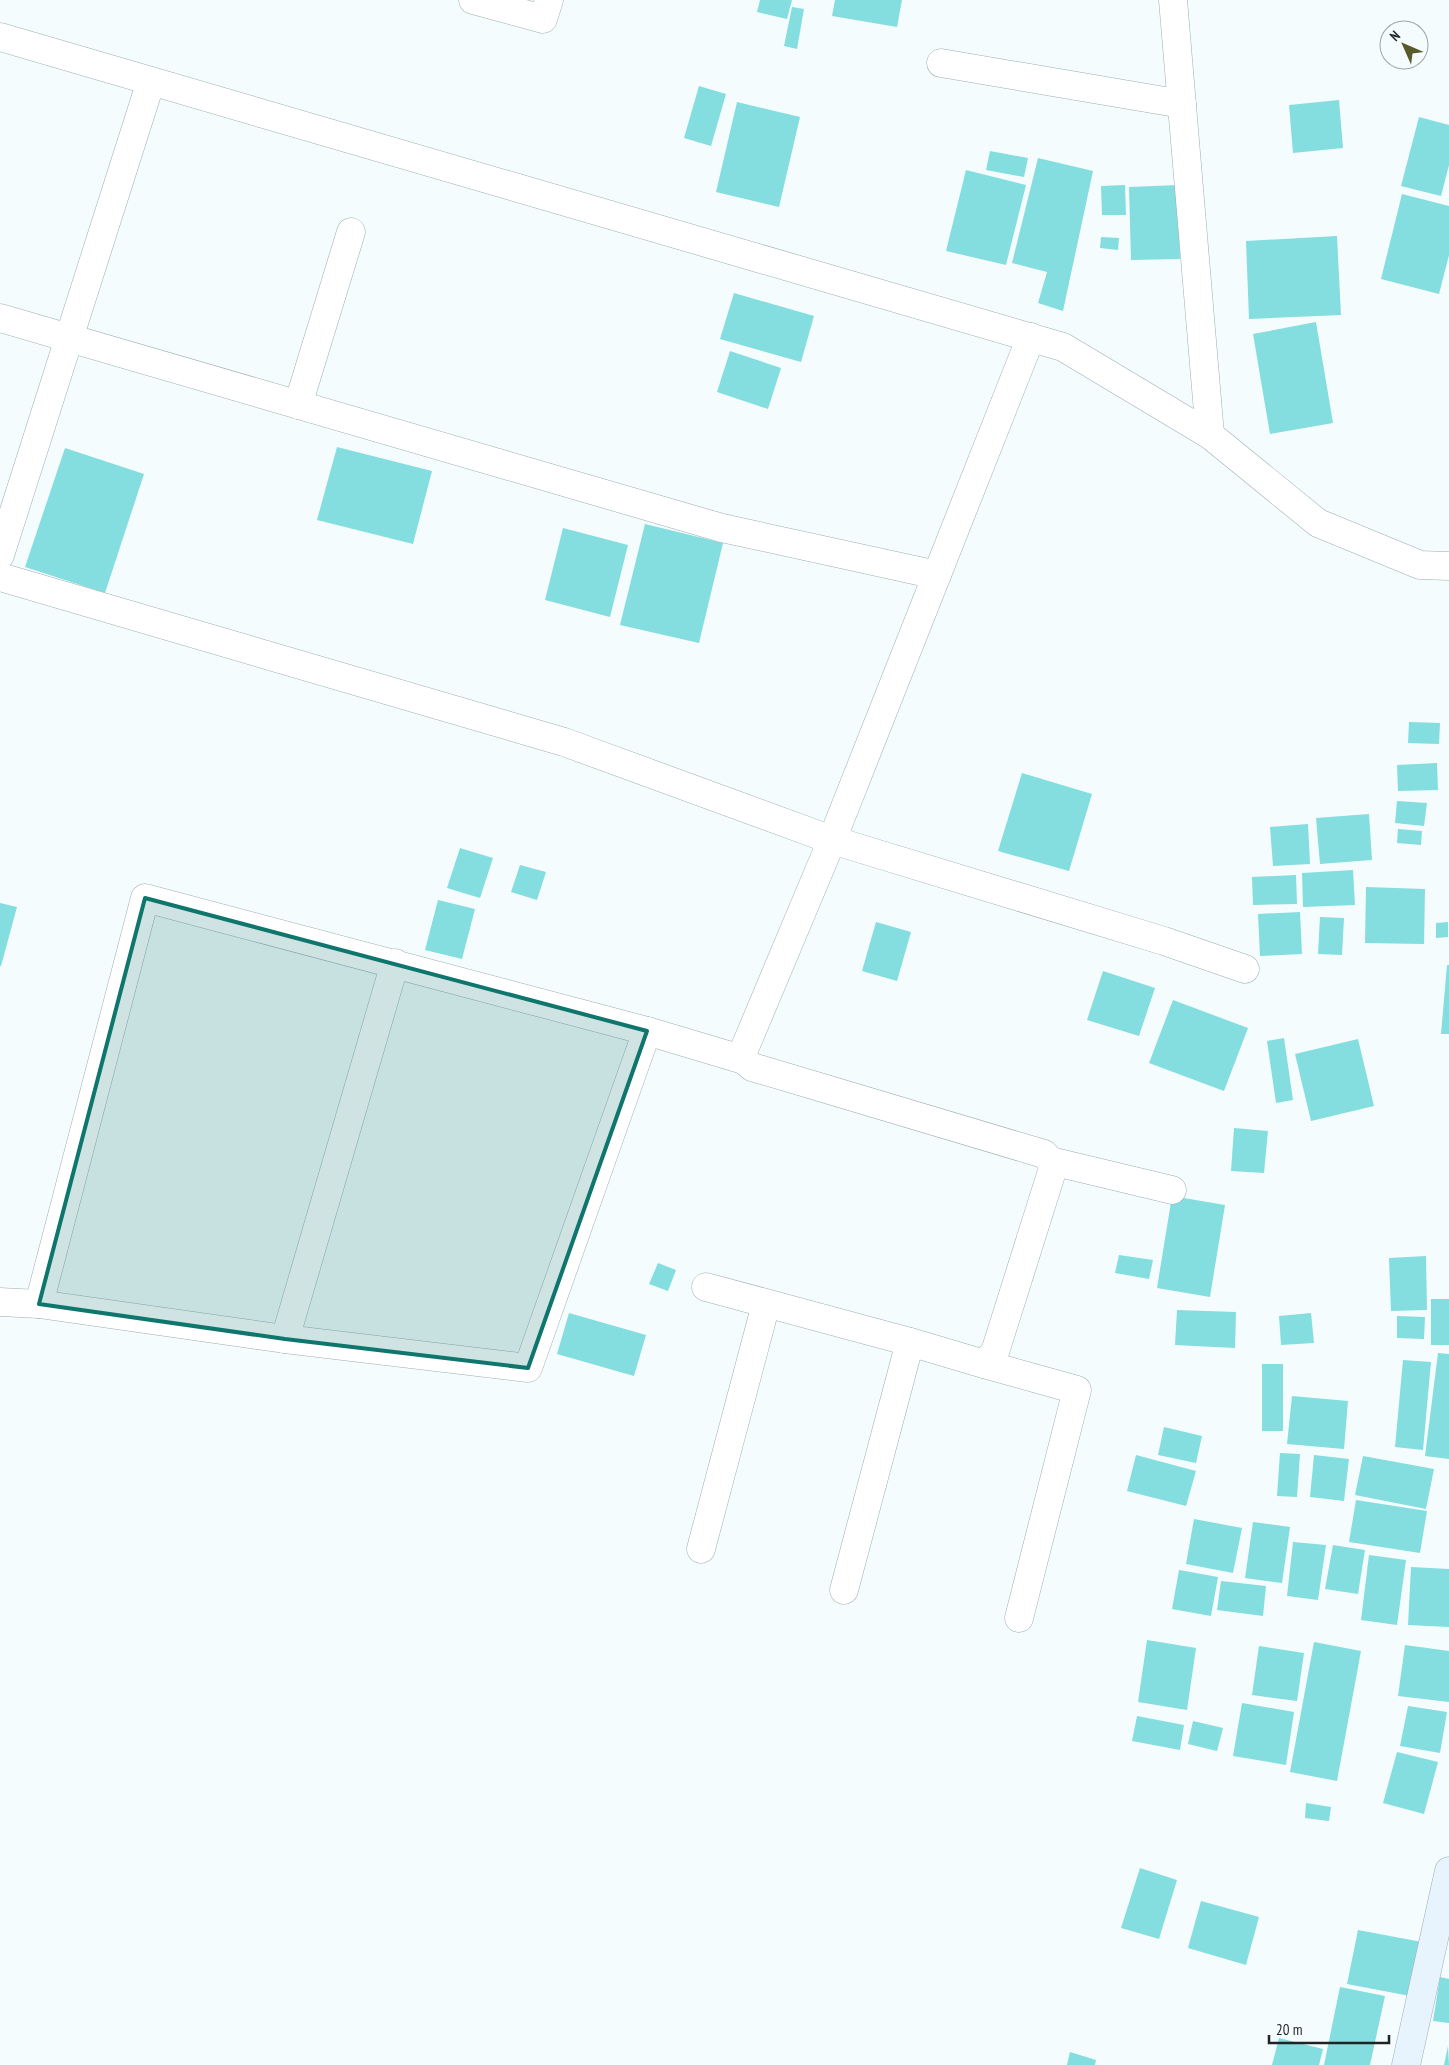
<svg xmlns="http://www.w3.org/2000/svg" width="1449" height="2065" font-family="'PT Sans Narrow',sans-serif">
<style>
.building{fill:#84dddf}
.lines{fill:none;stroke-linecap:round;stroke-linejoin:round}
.street-casing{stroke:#9daeb3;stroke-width:29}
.secondary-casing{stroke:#9daeb3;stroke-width:29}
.street{stroke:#fff;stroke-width:28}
.secondary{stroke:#e8f4fd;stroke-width:28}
.marked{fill:#0f766e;fill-opacity:0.2;stroke:#0f766e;stroke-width:4;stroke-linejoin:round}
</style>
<rect width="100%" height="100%" fill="#f5fcfe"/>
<g class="building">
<path d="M760,0H792L787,19L757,12Z"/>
<path d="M835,0H902L897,27L832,16Z"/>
<path d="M792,7L804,9L797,49L784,46Z"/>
<path d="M699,86L726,94L711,146L684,138Z"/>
<path d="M1339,100L1343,148L1293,153L1289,105Z"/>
<path d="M737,102L800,117L779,207L716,192Z"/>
<path d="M1419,117L1449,125V165L1441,196L1401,186Z"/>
<path d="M990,151L1028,158L1024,177L986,170Z"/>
<path d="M1038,158L1093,171L1063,311L1038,303L1047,272L1012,263Z"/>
<path d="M966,170L1026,185L1006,265L946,251Z"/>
<path d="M1125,185L1126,215H1102L1101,186Z"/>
<path d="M1178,185L1180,259L1131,260L1129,187Z"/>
<path d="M1402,194L1449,206V255L1439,294L1381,279Z"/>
<path d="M1337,236L1341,315L1249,319L1246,241Z"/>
<path d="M1101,237L1119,238L1118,250L1100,248Z"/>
<path d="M734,293L814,316L801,362L720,339Z"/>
<path d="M1316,322L1333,423L1270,434L1253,334Z"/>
<path d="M730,351L781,368L768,409L717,392Z"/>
<path d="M337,447L432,471L413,544L317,520Z"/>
<path d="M65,448L144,474L105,593L25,567Z"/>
<path d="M645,524L723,543L699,643L620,625Z"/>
<path d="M563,528L628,545L610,617L545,600Z"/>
<path d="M1409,722L1440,723L1439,744L1408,743Z"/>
<path d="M1437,763L1438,790L1398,791L1397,765Z"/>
<path d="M1022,773L1092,794L1069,871L998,851Z"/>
<path d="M1397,801L1427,803L1424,826L1395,823Z"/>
<path d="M1369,814L1372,860L1320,864L1316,818Z"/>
<path d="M1308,824L1310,864L1273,866L1270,827Z"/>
<path d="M1398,829L1422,831L1421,845L1397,843Z"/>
<path d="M460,848L493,858L480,898L447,888Z"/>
<path d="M520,865L546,872L537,900L511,892Z"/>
<path d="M1353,870L1355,905L1303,907L1302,873Z"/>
<path d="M1296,875L1297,904L1253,905L1252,877Z"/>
<path d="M1366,887L1425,889L1424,944L1365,943Z"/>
<path d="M438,900L475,909L462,959L425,950Z"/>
<path d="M0,903L17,907L1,966H0Z"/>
<path d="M1300,912L1302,954L1260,956L1258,914Z"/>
<path d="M1320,917L1344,918L1342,955L1318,954Z"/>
<path d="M876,922L911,932L897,981L862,971Z"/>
<path d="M1448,922V937L1436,938V923Z"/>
<path d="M1447,965H1449V1034H1441Z"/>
<path d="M1103,971L1155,988L1139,1036L1087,1020Z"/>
<path d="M1173,1000L1248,1028L1224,1091L1149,1063Z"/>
<path d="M1284,1038L1293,1100L1276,1103L1267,1041Z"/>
<path d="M1358,1039L1374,1106L1311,1121L1295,1054Z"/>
<path d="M1234,1128L1268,1131L1264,1173L1231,1171Z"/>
<path d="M1172,1196L1225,1205L1210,1297L1157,1288Z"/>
<path d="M1119,1255L1153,1260L1149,1279L1115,1273Z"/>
<path d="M1426,1256L1427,1310L1391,1311L1389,1258Z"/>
<path d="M658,1263L676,1270L668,1291L649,1284Z"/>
<rect x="1431" y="1299" width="18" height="46"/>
<path d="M1177,1310L1236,1312L1235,1348L1175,1345Z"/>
<path d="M569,1313L646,1335L634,1376L557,1354Z"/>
<path d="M1311,1313L1314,1343L1281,1345L1279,1316Z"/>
<path d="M1397,1316L1425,1317L1424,1339L1397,1338Z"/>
<path d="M1438,1353L1449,1354V1459L1425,1456Z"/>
<path d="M1403,1360L1431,1362L1423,1450L1395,1447Z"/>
<rect x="1262" y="1364" width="21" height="67"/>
<path d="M1292,1396L1348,1401L1344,1449L1287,1444Z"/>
<path d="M1164,1427L1202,1436L1196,1463L1158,1455Z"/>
<path d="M1280,1453L1300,1454L1297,1497L1277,1496Z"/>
<path d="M1136,1455L1196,1471L1186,1506L1127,1491Z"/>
<path d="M1314,1455L1349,1459L1344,1501L1310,1497Z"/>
<path d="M1363,1456L1434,1469L1426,1509L1355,1495Z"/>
<path d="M1356,1500L1427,1511L1420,1553L1349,1542Z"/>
<path d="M1194,1519L1242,1528L1233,1573L1186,1564Z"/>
<path d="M1253,1522L1290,1527L1282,1583L1245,1578Z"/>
<path d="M1293,1542L1326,1545L1318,1600L1287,1596Z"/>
<path d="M1333,1545L1365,1550L1358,1594L1325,1589Z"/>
<path d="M1369,1555L1406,1560L1397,1625L1361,1620Z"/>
<path d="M1411,1567L1449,1569V1627L1408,1625Z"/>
<path d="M1179,1570L1218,1577L1211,1616L1172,1609Z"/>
<path d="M1221,1581L1266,1586L1263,1616L1217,1610Z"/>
<path d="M1147,1640L1196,1648L1187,1710L1138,1702Z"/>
<path d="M1314,1642L1361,1651L1337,1781L1290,1772Z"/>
<path d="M1405,1645L1449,1651V1702L1398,1696Z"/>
<path d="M1259,1646L1304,1653L1297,1701L1252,1695Z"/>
<path d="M1242,1703L1294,1712L1286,1765L1233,1756Z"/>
<path d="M1408,1706L1447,1712L1440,1753L1400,1746Z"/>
<path d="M1137,1716L1184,1725L1180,1750L1132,1741Z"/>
<path d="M1193,1721L1223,1728L1217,1751L1188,1744Z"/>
<path d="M1397,1752L1438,1762L1424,1814L1383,1803Z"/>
<path d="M1306,1803L1331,1807L1329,1821L1305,1818Z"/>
<path d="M1140,1868L1177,1880L1159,1939L1121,1928Z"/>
<path d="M1201,1901L1259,1917L1246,1965L1188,1948Z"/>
<path d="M1358,1930L1422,1942L1410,1996L1347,1984Z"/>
<path d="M1440,1977L1449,1979V2023L1433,2021Z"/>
<path d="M1340,1987L1385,1996L1370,2065H1324Z"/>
<path d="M1279,2038L1323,2049L1319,2065H1272Z"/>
<path d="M1448,2046L1449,2065H1444Z"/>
<path d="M1070,2052L1096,2060L1095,2065H1067Z"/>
</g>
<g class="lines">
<g class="street-casing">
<g id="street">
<path d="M473,0L543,19L549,0"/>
<path d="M1173,0L1210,435"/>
<path d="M0,37L1063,347L1210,435L1318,523L1420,565L1449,566"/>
<path d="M941,63L1182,104"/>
<path d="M0,318L722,528L937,575"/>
<path d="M298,405L351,232"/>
<path d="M0,555L151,81"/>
<path d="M0,577L564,742L832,840L1164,941L1245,969"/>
<path d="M1051,1161L1172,1190"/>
<path d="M706,1287L910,1342L984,1364L995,1352L1053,1168L1051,1161L1044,1154L752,1067L744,1060L743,1052L832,840L1031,337"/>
<path d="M0,1302L39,1304L285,1339L395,963"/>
<path d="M39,1304L145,898L647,1031L744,1060"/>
<path d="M285,1339L528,1368L647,1031"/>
<path d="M984,1364L1077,1390L1019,1618"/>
<path d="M701,1549L766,1304"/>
<path d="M844,1590L910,1342"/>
</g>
</g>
<g class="secondary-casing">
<path id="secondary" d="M1406,2065L1449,1871"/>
</g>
<use href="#street" class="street"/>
<use href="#secondary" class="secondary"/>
</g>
<path class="marked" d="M145,898L647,1031L528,1368L285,1339L39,1304Z"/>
<g transform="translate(1404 45) rotate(315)"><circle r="24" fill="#f5fcfe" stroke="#9fa6a8"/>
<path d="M0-4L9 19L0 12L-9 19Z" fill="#565b29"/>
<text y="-8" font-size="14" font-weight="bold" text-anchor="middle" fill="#1e2426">N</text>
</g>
<path d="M1269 2035v8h120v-8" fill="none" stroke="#1e2426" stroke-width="2.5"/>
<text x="1276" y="2035" font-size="15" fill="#1e2426" stroke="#f5fcfe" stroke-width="4" paint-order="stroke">20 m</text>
</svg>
